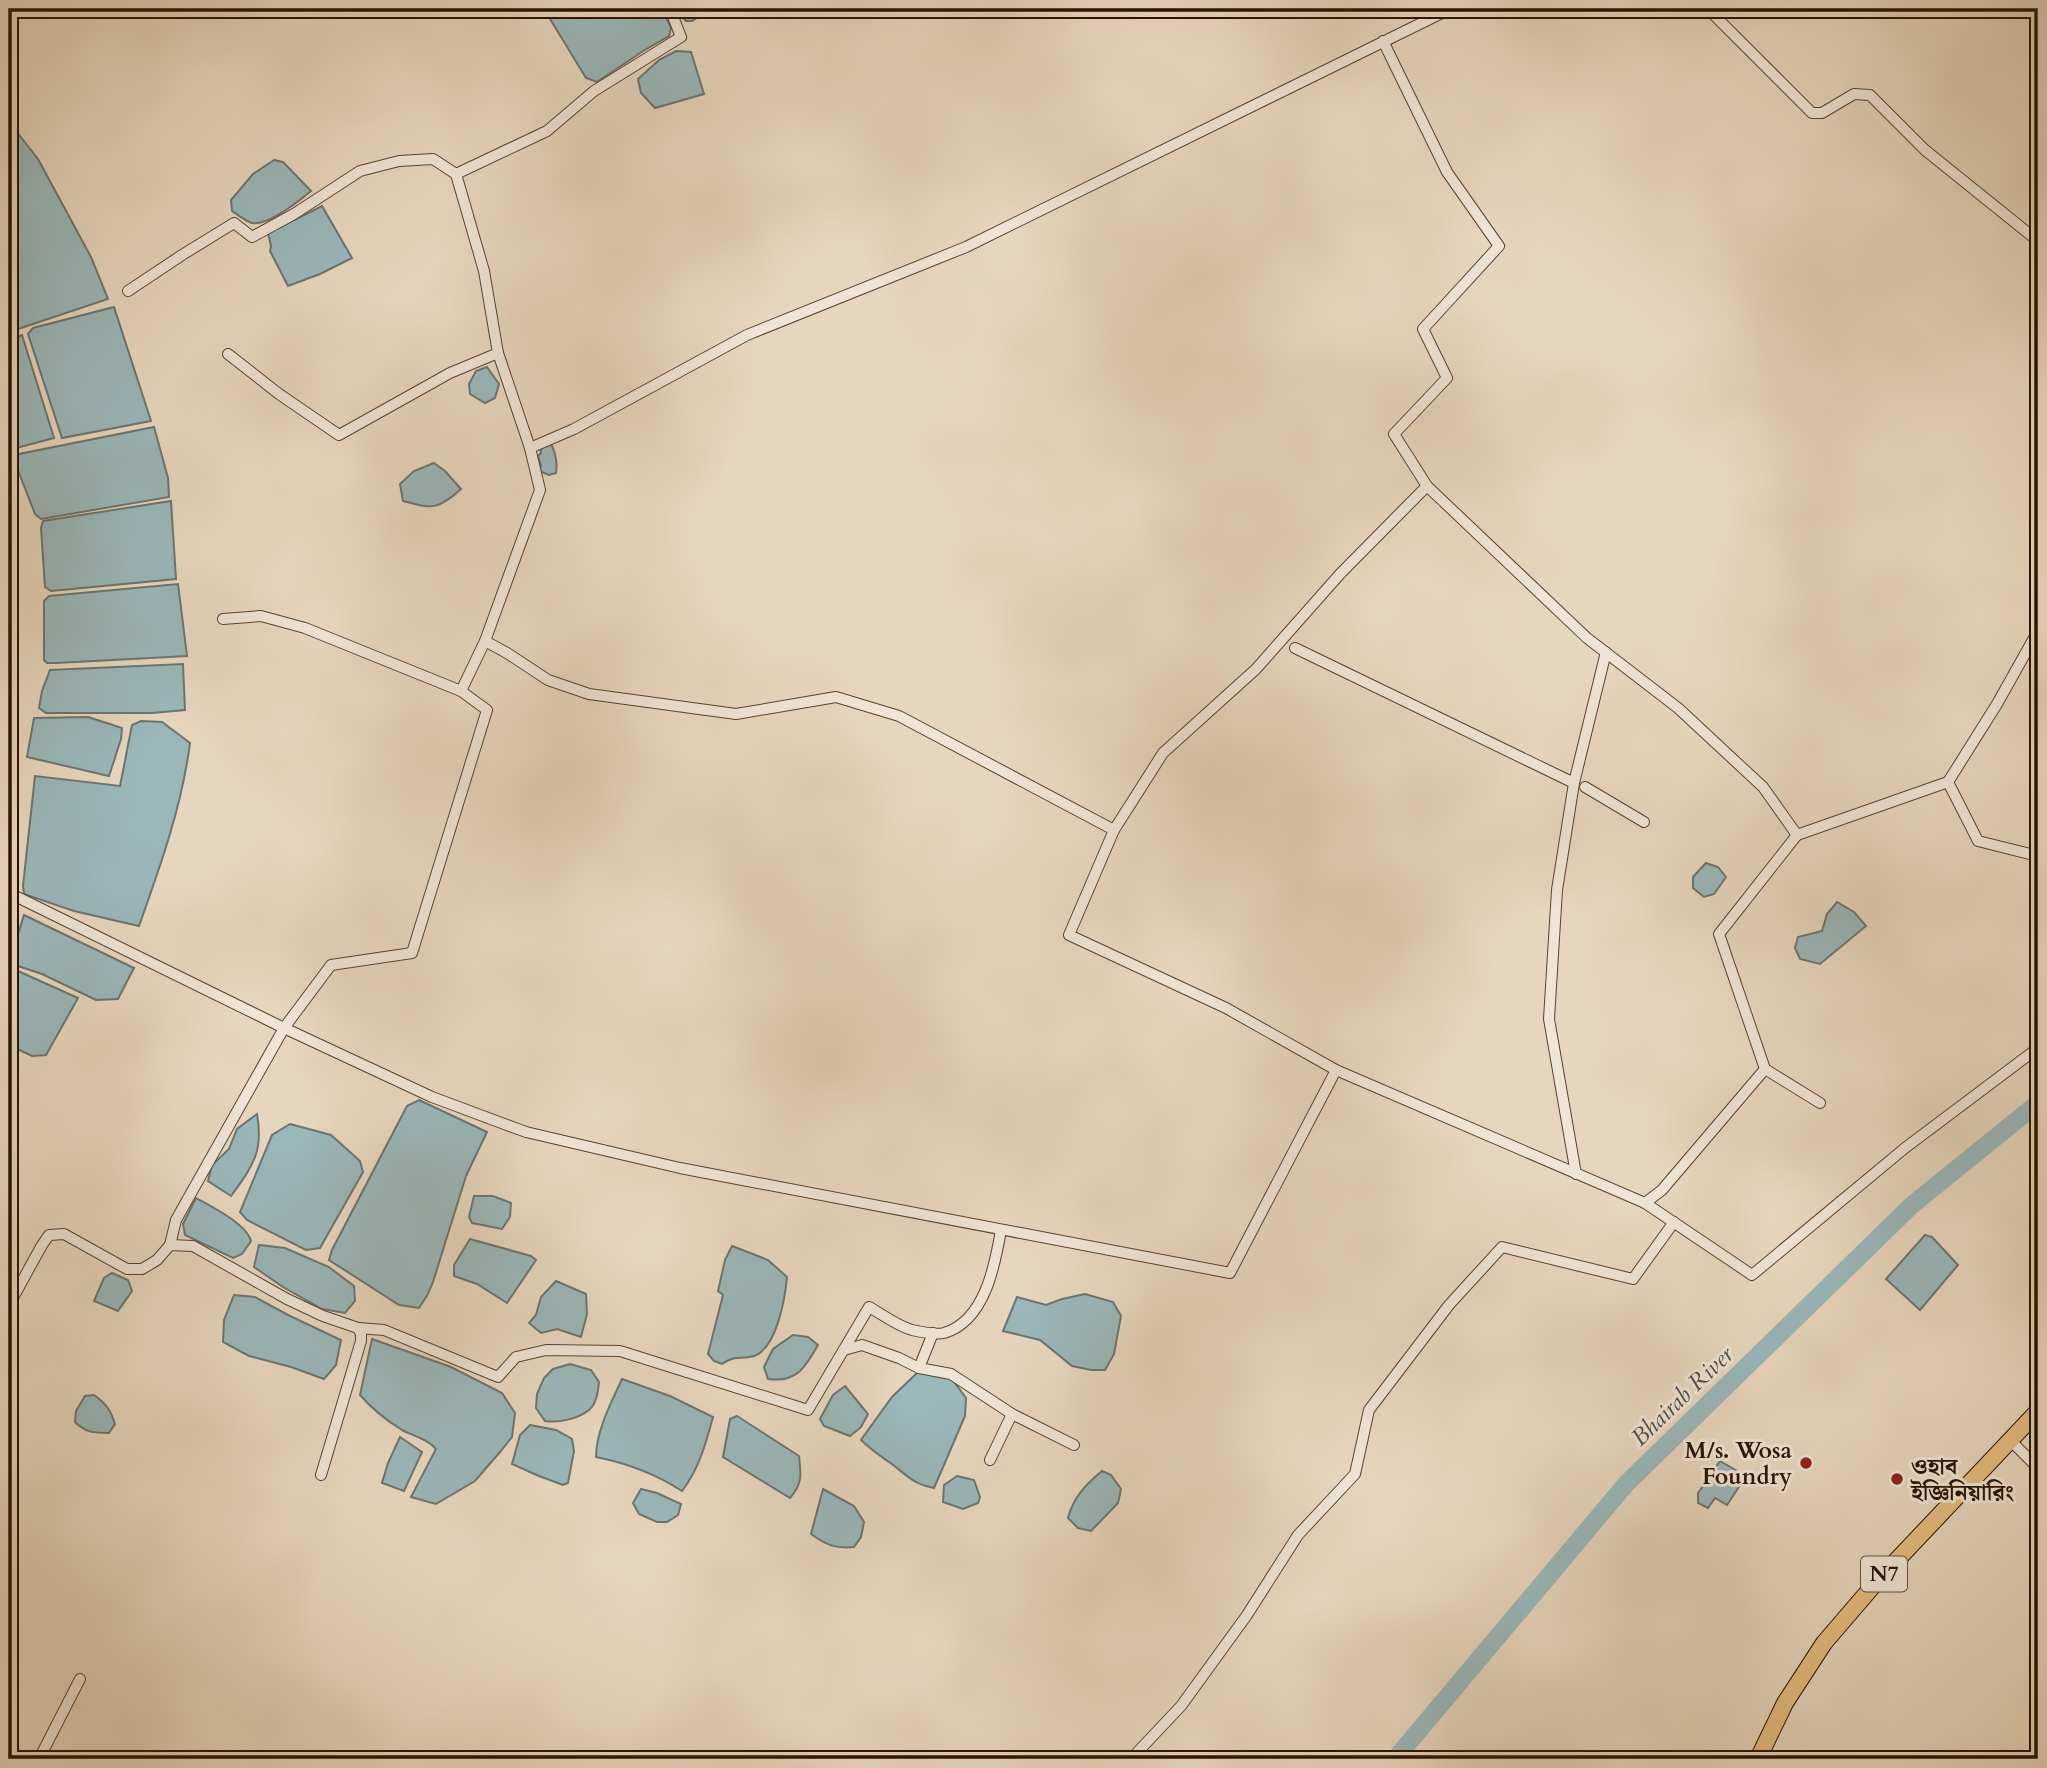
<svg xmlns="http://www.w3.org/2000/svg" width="2047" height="1768" font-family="Cardo,'Noto Serif Bengali',serif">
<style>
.water{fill:#9ab7ba;stroke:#6d7571;stroke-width:2}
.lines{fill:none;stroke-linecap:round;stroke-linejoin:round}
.river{stroke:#9ab7ba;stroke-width:18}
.minor-casing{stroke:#584332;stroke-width:12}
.trunk-casing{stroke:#291203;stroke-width:18}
.minor{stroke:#efe4d5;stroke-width:10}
.trunk{stroke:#e4bb7f;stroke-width:16}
.poi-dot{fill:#8f2418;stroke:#efe4d5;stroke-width:2.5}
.labels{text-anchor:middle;stroke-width:6;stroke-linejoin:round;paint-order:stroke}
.shield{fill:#efe4d5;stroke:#645142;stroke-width:2}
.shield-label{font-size:21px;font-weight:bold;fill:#291203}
.poi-label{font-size:23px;font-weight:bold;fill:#291203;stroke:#efe4d5;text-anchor:end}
.water-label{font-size:24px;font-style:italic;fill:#514c43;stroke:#efe4d5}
</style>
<rect width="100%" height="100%" fill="#e7d6be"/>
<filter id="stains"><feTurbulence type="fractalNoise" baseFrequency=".00286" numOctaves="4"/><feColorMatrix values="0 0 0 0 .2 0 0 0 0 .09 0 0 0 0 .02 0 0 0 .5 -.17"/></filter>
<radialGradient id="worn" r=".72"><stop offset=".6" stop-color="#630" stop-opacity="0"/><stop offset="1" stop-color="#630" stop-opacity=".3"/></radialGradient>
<g class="water">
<path d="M544,9H662L671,28L669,36L643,51L597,82L586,78Z"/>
<path d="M675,9H711L692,21H686Z"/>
<path d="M676,51L691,52L704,94L655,108L641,93L638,79L659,60Z"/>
<path d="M9,122L38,159L91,257L108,299L9,332Z"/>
<path d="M274,160L283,162L311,191C299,201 268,226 252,223C245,221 238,215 232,211L231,200L253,174Z"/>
<path d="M322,206L352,258L320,274L288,286L270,251L271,246L268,233Z"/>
<path d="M114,307L151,421L62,438L28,334L33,328Z"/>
<path d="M22,335L54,438L9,450V341Z"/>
<path d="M487,367L499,384L495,398L485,403L470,394L469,384L476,371Z"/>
<path d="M154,427L168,478L169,497L41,519L35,514L14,460L19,454Z"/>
<path d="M551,443C555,452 558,463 556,473L549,475L539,471L541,466L538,456L541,453L540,447Z"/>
<path d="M434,463L445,471L461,489C438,510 432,509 403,501L400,484L414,471Z"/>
<path d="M171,501L176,579L51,591L45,587L41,528L43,521Z"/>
<path d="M178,584L187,656L56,663H47L44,660V601L49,596Z"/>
<path d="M183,664L185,710L152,713H46L39,708L42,691L50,670Z"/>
<path d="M88,717L122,728L121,739L109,776L27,757L34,718Z"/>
<path d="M141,721L162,722L190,743C182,806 160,867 139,926L74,911L24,894L23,886L35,776L120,786L132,725Z"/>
<path d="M1706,863L1718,867L1726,877L1714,894L1704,897L1693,888V877Z"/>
<path d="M9,900L11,902L18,916L9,943Z"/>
<path d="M1837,902L1854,912L1866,926L1820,964L1800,959L1795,948L1798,937L1822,931L1827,914Z"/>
<path d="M24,915L134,968L118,999L96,1000L42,974L9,963Z"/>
<path d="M9,967L78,998L46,1055L32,1056L9,1045Z"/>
<path d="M419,1100L487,1132L466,1176L433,1282L428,1294L419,1308L399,1305L329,1260L332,1250L407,1106Z"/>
<path d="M257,1114C264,1152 252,1167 231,1196L208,1181L212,1165L229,1149L237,1129Z"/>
<path d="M290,1124L331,1135L360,1161L363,1172L320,1248L306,1250L247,1220L240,1212L272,1135Z"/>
<path d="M474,1196H493L511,1203L510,1217L502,1229L472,1223L469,1217Z"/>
<path d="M196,1198C212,1207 247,1224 251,1241L242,1254L233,1258L185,1235L183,1224Z"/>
<path d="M1925,1235L1932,1237L1958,1265L1920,1310L1886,1279Z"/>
<path d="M470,1239L531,1256L536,1260L507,1303L477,1284L454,1276V1265Z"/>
<path d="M259,1245L285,1248L329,1267L354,1286L355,1301L345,1313L322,1309L283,1287L254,1267Z"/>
<path d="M732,1246L768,1260L787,1277C785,1298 777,1348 754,1356C740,1360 737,1354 722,1364L714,1361L708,1354L723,1295L718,1291L725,1260Z"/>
<path d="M112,1273L128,1280L132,1291L118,1311L94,1301L104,1278Z"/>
<path d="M556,1281L586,1294L587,1314L581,1337L557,1329L541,1333L529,1323L536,1315L541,1297Z"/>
<path d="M1085,1294L1113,1302L1121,1316L1114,1354L1105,1370H1091L1072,1366L1040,1340L1003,1331L1017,1297L1046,1305L1062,1299Z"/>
<path d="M234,1295L255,1297L288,1315L341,1340L336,1365L324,1379L291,1367L249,1356L223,1342L224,1320Z"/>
<path d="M793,1335L808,1337L818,1345C805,1368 796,1383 768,1379L764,1367L773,1349Z"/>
<path d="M372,1339L451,1367L502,1393L515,1413L512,1437L500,1452L475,1481L436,1504L411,1497L436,1449C427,1439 414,1436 402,1430C386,1420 372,1409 360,1395Z"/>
<path d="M570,1364L591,1370L599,1382C598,1391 597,1403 589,1410C578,1419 558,1423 545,1421L536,1408L537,1394L544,1378L553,1369Z"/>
<path d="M918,1372L949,1375L966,1398L965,1416L934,1488C912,1484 906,1474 889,1462C879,1455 870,1449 861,1440L892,1397Z"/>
<path d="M622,1379L670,1396L713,1417C706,1443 699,1469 682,1491C656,1474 626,1463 596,1457C596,1431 611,1403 622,1379Z"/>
<path d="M845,1386L868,1414L861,1427L850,1436L824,1426L820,1419L833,1395Z"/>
<path d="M94,1395C105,1403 111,1410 115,1424L109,1433C94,1433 86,1433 75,1422L76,1411L85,1396Z"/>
<path d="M737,1416L799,1456C801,1474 803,1483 790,1498L723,1457L730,1419Z"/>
<path d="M530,1425L556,1430L572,1439L574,1451L568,1483L563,1485L539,1476L512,1464L520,1435Z"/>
<path d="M400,1437L422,1452L404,1491L382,1483L388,1463Z"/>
<path d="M1720,1461L1746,1476L1727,1505L1715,1498L1708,1508L1698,1503V1493Z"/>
<path d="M1102,1471L1111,1475L1121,1489L1118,1503L1091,1531L1078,1528L1068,1518C1073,1498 1086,1484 1102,1471Z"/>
<path d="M957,1476L974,1480L980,1497L978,1503L963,1509L943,1502L944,1485Z"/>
<path d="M641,1489L657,1493L681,1504L678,1515L667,1522H657L639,1514L633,1503Z"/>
<path d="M823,1489L854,1506L864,1522L861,1537L854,1547C836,1549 826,1545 811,1534Z"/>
</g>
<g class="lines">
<path class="river" d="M1395,1759L1626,1484L1912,1205L2038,1103"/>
<g class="minor-casing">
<g id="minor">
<path d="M1708,9L1812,113H1822L1854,94L1870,95L1925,150L2038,241"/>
<path d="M1383,41L1447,172L1499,246L1423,329L1447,378L1394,434L1427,486L1587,638L1678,708L1763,787L1797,835L1719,934L1765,1069L1662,1190L1645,1203"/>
<path d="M128,291L182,255L234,223L252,237L294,214L360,171L399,161L433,159L456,174"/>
<path d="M228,354L279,394L339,435L450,373L498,353"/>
<path d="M530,448L574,429L747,335L966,247L1450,9"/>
<path d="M1427,486L1340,574L1256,669L1163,753L1114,830L1069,935L1226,1008L1336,1070L1645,1203L1752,1275L1905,1148L2038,1048"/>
<path d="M223,619L261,616L305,628L461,691"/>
<path d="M2038,631L1997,704L1948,782L1978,841L2038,856"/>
<path d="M485,641L507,653L548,680L589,694L736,714L836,697L899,716L1114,830"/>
<path d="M1295,648L1574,783L1606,652"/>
<path d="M1574,783L1557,890L1549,1019L1576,1174"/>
<path d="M1585,787L1644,822"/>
<path d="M1797,835L1948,782"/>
<path d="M9,893L284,1028L432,1097L526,1132L680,1168L1230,1273L1336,1070"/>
<path d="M1765,1069L1820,1103"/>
<path d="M170,1245L176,1220L284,1028L331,965L412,953L487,710L461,691L485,641L540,490L530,448L498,353L484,271L456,174L547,131L594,91L681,37L670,9"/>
<path d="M9,1305L42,1245L49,1235L64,1234L127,1269H142L157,1260L170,1245L193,1246L287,1299L323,1316L358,1328L361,1334V1341L321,1475"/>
<path d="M358,1328L384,1330L498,1377L516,1357L546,1350L620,1351L808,1410L869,1307C882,1314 897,1326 912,1330C921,1332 936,1335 944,1333C985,1321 995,1265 1001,1230"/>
<path d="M844,1350L862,1345L899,1358L919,1368L951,1374L1012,1414L1074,1445"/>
<path d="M919,1368L933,1333"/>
<path d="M2010,1440L2038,1468"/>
<path d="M990,1460L1012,1414"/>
<path d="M39,1759L80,1679"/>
<path d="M1131,1759L1181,1706L1247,1615L1298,1535L1355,1474L1369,1410L1449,1305L1502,1247L1633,1279L1674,1222"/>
</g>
</g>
<g class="trunk-casing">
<path id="trunk" d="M1758,1759L1785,1703L1824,1643L1879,1579L2038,1411"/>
</g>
<use href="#minor" class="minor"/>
<use href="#trunk" class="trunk"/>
</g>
<g class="poi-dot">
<circle cx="1806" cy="1463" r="7"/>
<circle cx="1897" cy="1479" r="7"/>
</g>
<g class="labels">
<rect class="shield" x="1861" y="1556.5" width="46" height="35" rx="5"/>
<g class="shield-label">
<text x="1884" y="1581">N7</text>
</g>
<g class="poi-label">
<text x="1792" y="1458">M/s. Wosa<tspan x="1792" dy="26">Foundry</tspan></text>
<text x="1911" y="1474" text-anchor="start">ওহাব<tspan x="1911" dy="26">ইজ্ঞিনিয়ারিং</tspan></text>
</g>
<g class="water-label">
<text transform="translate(1682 1396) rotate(-44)" y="8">Bhairab River</text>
</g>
</g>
<rect width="2047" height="1768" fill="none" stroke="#e7d6be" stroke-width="35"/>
<rect x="10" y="10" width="2026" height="1747" fill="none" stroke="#291203" stroke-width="3.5"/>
<rect x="18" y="18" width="2012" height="1733" fill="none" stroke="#291203" stroke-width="2"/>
<rect width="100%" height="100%" filter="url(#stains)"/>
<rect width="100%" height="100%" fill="url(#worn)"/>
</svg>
